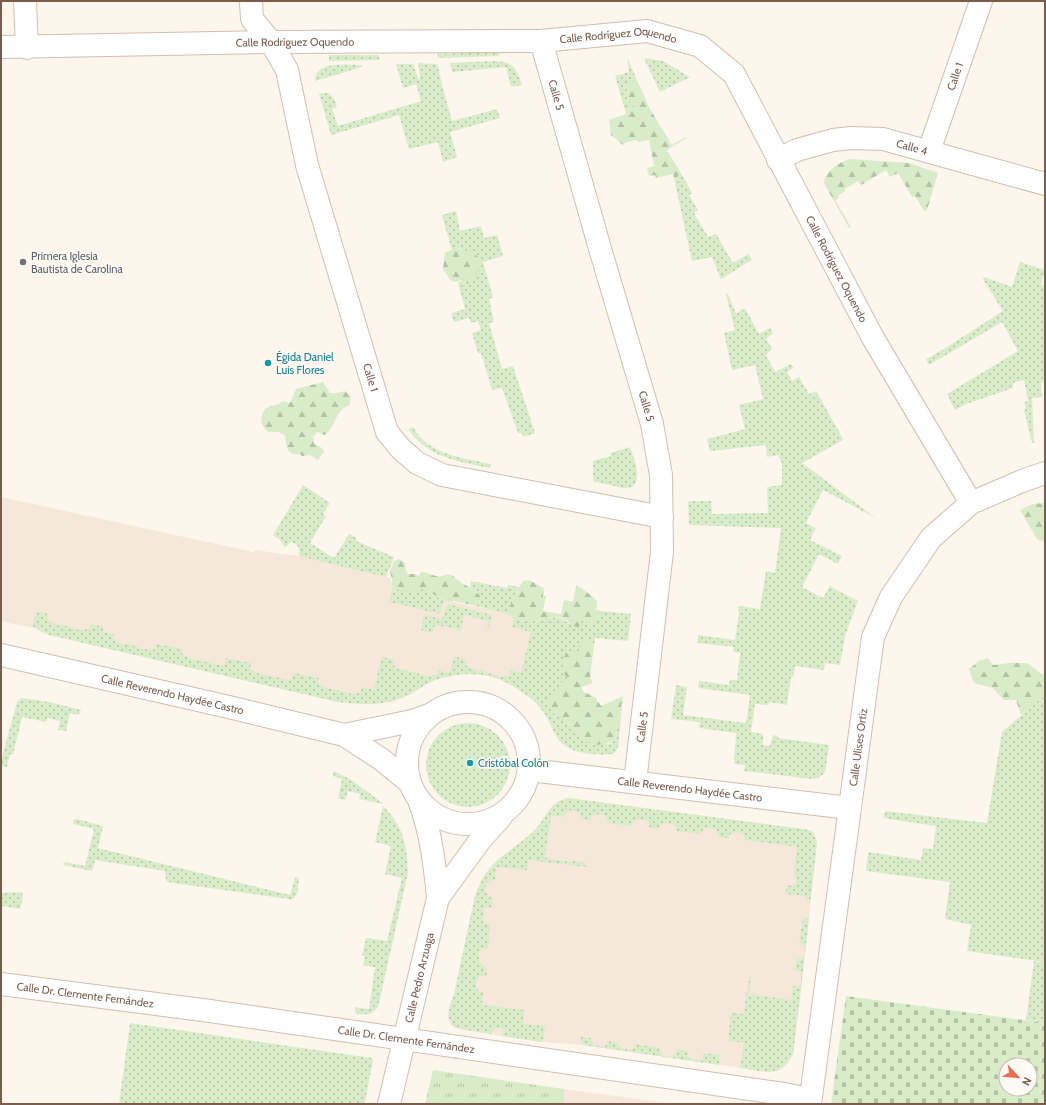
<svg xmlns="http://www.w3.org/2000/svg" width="1046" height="1105" font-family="Cabin,sans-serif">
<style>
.residential{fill:#f5e8da}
.grass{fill:url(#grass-dots)}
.forest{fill:url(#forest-firs)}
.cemetery{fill:url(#cemetery-stones);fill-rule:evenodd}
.park{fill:url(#park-tufts)}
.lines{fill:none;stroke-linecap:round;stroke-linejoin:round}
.minor-casing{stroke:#d1beb0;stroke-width:24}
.minor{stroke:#fff;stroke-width:22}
.worship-dot{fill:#6b7280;stroke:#fffaf3;stroke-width:1.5}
.culture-dot{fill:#0f9aa8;stroke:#fffaf3;stroke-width:1.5}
.labels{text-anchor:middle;stroke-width:3.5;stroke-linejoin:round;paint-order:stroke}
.street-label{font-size:11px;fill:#7a5c4d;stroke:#fffaf3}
.worship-label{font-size:11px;fill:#5b616d;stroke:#fffaf3;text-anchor:start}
.culture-label{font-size:11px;fill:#0d838f;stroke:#fffaf3;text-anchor:start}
</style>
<defs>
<pattern id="grass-dots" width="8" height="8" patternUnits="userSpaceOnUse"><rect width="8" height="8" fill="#d8ecc9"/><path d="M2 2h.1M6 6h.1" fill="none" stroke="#b4c2a5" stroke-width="1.8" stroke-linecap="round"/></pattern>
<pattern id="forest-firs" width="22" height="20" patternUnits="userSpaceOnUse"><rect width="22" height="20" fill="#d8ecc9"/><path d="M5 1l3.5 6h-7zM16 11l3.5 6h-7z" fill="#b4c2a5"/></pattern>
<pattern id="cemetery-stones" width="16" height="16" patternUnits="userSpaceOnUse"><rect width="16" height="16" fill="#d8ecc9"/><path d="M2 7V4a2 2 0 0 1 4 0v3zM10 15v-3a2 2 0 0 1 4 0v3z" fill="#b4c2a5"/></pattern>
<pattern id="park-tufts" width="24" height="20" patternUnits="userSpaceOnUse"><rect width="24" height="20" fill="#d8ecc9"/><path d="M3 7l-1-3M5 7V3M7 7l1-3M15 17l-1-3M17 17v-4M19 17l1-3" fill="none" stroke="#b4c2a5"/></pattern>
</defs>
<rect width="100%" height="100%" fill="#fdf6ec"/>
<g class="residential">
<path d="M1,497L253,552L256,550L306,557L390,578L391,587L393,589L533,619L529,698L513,686L498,679L484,675L464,674L437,679L423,686L411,694L395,701L372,704L338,702L49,635L38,629L1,621Z"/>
<path d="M568,798L804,829L813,832L817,842L800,1001L793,1054L786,1065L778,1071L771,1072L583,1045L542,1042L463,1030L452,1026L448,1019L450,1006L454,994L475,896L481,883L486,873L494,864L535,830L551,807L559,801Z"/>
<path d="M564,1089L578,1091L674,1104H564Z"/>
</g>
<g class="grass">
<path d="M499,52V56L438,58L437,54Z"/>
<path d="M329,55H378L380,60L329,61Z"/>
<path d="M627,57L636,78C626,82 626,93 630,102L634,105L635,108L625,110L615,76L629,72Z"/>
<path d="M644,58L663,61L690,77L660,92Z"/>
<path d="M495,61C514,63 516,67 522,85L511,87L506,67L452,72L450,63Z"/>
<path d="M418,63L436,64L438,66L442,85L452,121L497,109L500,118L450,132L457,157L443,162L438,142L409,149L399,115L331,135L319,93H328L334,98L337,107L332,109L338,126L421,101L416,84L403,88L396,64H413L419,80L420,77Z"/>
<path d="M361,65L362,67L315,81C315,60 347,65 361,65Z"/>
<path d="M678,175H682L692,193L689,195L698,210L694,213L708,237L716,234L733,263L748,254L752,260L721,279L712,257L692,261L675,183L677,181Z"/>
<path d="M456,211L460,231L481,226L484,238L497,235L503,256L483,262L493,297L489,299L494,322L489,323L502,369L513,366L535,433L523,437L522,433H518L502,388L492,390L481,353H478L472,333L481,330L478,321L471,323L469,318L454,322L451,313L465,309L458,283L461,281L470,285C476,277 480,269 478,259C470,253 461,247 451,247L442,215Z"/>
<path d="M1020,262L1045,270L1041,284L1045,286V382L1041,383L1042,397L1032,398L1034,443H1032L1024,410L1026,409L1024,402L1028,401L1024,380L1013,383V388L966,404L955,410L947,394L1018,351L1002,322L929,365L926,359L944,349L1003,311L983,279L984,277L1012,287Z"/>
<path d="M726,294H728L736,314L745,308L759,334L770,328L773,333L766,339L772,349L766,355L775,372L791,364L794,368L787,372L792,381L799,377L809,394L816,391L842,437L843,440L802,463L876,518L823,490L806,523L816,528L810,540L842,556L838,564L819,554L802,587L823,598L830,585L832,586L831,587L858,601L845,636L840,665L825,663L824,670L795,666L793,677H791L787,705L769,702L768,705L755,704L751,732L763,734V745L770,746L773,735L777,736L778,738L829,745L825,773L818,778L812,779L744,771L745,765L734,764L736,733L699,728L700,722L671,719L676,685L687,687L683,715L746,723L750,695L698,688L699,681L729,685L730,680H737L740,653L733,652L734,647L698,643V635L735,640L739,614L738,606L760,609L766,571L775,573L781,528L689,525L688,501H711L712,514L768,513L767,487L782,485V463L778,455L767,457L766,445L710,451L707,439L745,429L739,405L763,399L755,365L732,370L724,333L735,330Z"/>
<path d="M413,427C428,455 463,458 491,464L489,468C458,461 428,458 408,429Z"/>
<path d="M630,447C633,456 646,487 627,488C617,488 603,483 593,481V461L611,456L610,453Z"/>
<path d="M303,485L330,503L323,514L326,516L324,519L310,543L334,558L349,534L357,538L356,541L394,557L386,577L299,556C300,548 298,543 290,542L287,546L284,547C281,537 277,540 273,535Z"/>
<path d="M471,581L507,588L508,585L519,587L511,601V606L508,614L472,605H476L477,592L470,588Z"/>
<path d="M392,589H424L444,601L440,614L390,602Z"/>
<path d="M448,604L492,615L489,629H487L488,621L464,615L461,630L435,625L432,633L421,630L424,615L442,619Z"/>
<path d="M36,611L48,614V620L58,626L59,624L79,630L90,629L91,624L103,627V632L114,634L113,640L125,645L126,643C136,646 146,652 156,649L157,644L182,649V654L195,661L196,659L217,665L225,664L226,658L251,663L250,669L261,675L262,674L289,680L292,678L294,673L319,678L318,684L329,689V688L352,694L360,693L362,687L374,690L382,657L394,660L393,665L397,668L427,676L437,675L438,670L450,673L454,656L466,660L465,665L478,672L480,670L500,677L509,676L510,670L521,673L531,632L512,627L513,620L525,619L529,622C543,620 559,612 569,624L582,617L601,615V611L631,614L628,641L595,638L594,645L588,642L581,641L579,644L580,651L567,677V680L554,714L564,720L582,737L590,742L609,744L615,740L623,696L618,748L613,754C598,755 575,755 563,744C554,737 552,725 546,716C536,698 512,683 493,677C471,671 444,674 425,685C415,691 406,697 395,700C376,706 357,704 338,702L49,635L42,632L33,626Z"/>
<path d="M1045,695V962L967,951L971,925L945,919L950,882L866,871L868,852L921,860L923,848L933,849L936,826L883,818L885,811L987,823L1002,732Z"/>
<path d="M21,698L49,702L81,710L79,715L70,713L66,731L58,730L60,721L47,718L46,722L22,717L13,755L10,754L7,767L2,766L1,768V761L17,702Z"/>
<circle cx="468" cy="765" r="42"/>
<path d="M334,771L350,779L384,804L359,799L360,794L348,791L345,800L338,798L342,779L333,776Z"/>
<path d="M568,798L809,830L813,832L817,842L810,904L808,901H805V896L786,894L787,885L793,886L796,883V877L794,872L797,847L745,840L743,833L734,832L729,835V838L718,837V833L716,829L705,828L702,831L701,834L676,831V827L673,824L663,823L660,826L659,829L649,828L650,824L647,821L638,819L633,822L632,826L607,823L608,819L604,815L595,814L591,817L590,820L581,819V816L578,812L568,810L565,814L564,817L551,815L545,858L571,862L572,861L586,863V867L528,860L527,870L496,867L495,880H491L486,884L485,892L489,896L493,898L492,908L487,907L483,910V921L487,924H490L488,949L483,948L479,952V961L482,965L485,966L487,976H480L477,979L476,987L479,992H483L482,1005L524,1010L523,1024L545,1026L544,1038L542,1042L502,1036L503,1029L494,1028L492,1034L456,1028C443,1020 450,1005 454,994L475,896C478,888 481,880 486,873C498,855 521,845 536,829C548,816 548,803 568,798Z"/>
<path d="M383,806C404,827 407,845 408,873L378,1007C372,1016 364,1015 355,1013V1007L369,1009L375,967L363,965L365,956H362L366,938L387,941L402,878L385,874L391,846L375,842Z"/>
<path d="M74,819H77L103,826L98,848L290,895L295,877L299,878L297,894L293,899H289L180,884L168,882L166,880L165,871L95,860L93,869L91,871L64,865L63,863L65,862L85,866L94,829L74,824L73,822Z"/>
<path d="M19,892L22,893L23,897L20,909L1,906V893Z"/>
<path d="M803,918L809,919L793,1054C781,1079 763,1071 740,1068L744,1043L728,1041L731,1013L744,1014L749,976H751L749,994L791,1000L793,986L797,987L801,984V975L798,970H795L796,959H800L804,956L805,948L803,944L799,943Z"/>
<path d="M1034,961L1045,963V1023L1026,1020Z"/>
<path d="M130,1023L372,1058L373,1060L365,1102L364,1104H119Z"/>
<path d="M580,1037L591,1038C592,1046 597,1046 604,1047L607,1044V1041L619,1043V1046L623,1049L631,1050L634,1048L635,1044L660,1048V1052L662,1055L672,1057L676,1053V1050L688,1051L687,1056L691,1059L700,1060L703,1057V1053L720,1055L719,1065L583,1045L581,1043Z"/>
</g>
<g class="forest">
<path d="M636,78L650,109L672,145L686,137L687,138L667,150L682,175H678L677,181L675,183L673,174L656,178L655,175L649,176L647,168L654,166L649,140L639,142L635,140L625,143L623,145L611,135L609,120L626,114L625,110L635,108L634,105L630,102C626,93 626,82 636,78Z"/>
<path d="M851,159L909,163L938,173L927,210L924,211L915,196L912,197L898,173L890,177L886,170L861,185L858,181L845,189V191L838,196L839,198L835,200L851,227L849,228L824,183C825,171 840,161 851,159Z"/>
<path d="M451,247C456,247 458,249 463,250C467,251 472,251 475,254C485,262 475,278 470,285L460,280L456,282L451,281L443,269L445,252L452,250Z"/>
<path d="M323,382L330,393H337L345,391L351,397L349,406C338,406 334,429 325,435L317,432L313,437L314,444L322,448L324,451L318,460L310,455L302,456C299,453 297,455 293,454C286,451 286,443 285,436L280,432H268C260,425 259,417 266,408L279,404L283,401L290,403L296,389Z"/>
<path d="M1045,503V542L1037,539L1020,510L1033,504Z"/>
<path d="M400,559L405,563L407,574H415L418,576L421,572C428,572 430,575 436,576C442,578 446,573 452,575C454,576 457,580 459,581C466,586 474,589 480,596V602L476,605H472L454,601L447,602L424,589L415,592L411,589L406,592L401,590L392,589L391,587L392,580L390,571L394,561Z"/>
<path d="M529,580L544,588L543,597L546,596L543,611L561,614L564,600L573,602L576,586C585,589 590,595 597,601L596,610L601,611V615L591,623L586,621L582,617L581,619V625L577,627C570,626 570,621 564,619C556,614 539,620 529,622L525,619C512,619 519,624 508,614L511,606V601L523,581Z"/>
<path d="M581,641H585L594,645L590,677L593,683L581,687L584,692L595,697L601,706L623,696L615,740C610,743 600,746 593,744C589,742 588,741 584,741L582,737L578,733L575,734L571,732L570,725C560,717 552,715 548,702L556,688L561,684L564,679H567V677C561,672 563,664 563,657L571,651H580L579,644Z"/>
<path d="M988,658L993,665L1009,663H1027L1042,674H1045V695L1021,715L1016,700H1004L993,688L974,683L969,669L979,661Z"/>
</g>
<path class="cemetery" d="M846,996L1045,1023V1104H831ZM1006,1065H1030V1089H1006Z"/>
<path class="park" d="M433,1070L564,1089V1104H425Z"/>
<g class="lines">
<g class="minor-casing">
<g id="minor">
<path d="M25,1L27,48"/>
<path id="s1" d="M251,1L252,19L271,42L287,70L307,165L387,432L401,449L417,463L442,475L662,517"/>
<path id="s2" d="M541,41L601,252L652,424L661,475L662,552L635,782"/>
<path id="s3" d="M1,47L271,42L541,41L647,31L700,46L734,74L873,338L971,503"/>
<path id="s4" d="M929,151L981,1"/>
<path id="s5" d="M778,160L797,150L833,140L851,138L883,139L1045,184"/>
<path id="s6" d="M1,655L233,708L344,735L412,721L429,715"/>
<circle cx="468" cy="763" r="61"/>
<path d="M344,735L381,759L409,782"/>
<path id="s7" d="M530,770L849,808"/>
<path d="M438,898L481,839L501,817"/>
<path id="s8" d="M1,984L210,1011L784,1094L810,1099"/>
<path id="s9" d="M389,1104L438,898C435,866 431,833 420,803"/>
<path id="s10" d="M810,1104L873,637L891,597L931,538L971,503L1022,481L1045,473"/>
</g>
</g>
<use href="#minor" class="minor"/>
</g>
<circle class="worship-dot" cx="23" cy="262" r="4"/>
<g class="culture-dot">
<circle cx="268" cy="363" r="4"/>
<circle cx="470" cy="763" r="4"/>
</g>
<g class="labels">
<g class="street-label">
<text dy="4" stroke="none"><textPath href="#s3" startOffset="618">Calle Rodríguez Oquendo</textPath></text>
<text dy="4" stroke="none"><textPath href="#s3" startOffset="294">Calle Rodríguez Oquendo</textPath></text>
<text dy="4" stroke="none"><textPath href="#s4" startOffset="79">Calle 1</textPath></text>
<text dy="4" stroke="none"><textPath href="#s2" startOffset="56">Calle 5</textPath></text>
<text dy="4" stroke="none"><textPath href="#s5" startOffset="139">Calle 4</textPath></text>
<text dy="4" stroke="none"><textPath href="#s3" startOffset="966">Calle Rodríguez Oquendo</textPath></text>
<text dy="4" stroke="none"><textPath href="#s1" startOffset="399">Calle 1</textPath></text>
<text dy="4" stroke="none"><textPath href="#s2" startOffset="380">Calle 5</textPath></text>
<text dy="4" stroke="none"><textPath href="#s6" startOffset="176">Calle Reverendo Haydée Castro</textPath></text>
<text transform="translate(642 727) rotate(-83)" y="4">Calle 5</text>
<text dy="4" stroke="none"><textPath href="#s10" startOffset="360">Calle Ulises Ortiz</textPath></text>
<text dy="4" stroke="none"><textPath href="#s7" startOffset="161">Calle Reverendo Haydée Castro</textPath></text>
<text dy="4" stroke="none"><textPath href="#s9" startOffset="130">Calle Pedro Arzuaga</textPath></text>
<text dy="4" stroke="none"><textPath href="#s8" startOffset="85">Calle Dr. Clemente Fernández</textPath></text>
<text dy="4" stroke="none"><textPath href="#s8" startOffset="409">Calle Dr. Clemente Fernández</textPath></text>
</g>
<g class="worship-label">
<text x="31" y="260">Primera Iglesia<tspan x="31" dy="13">Bautista de Carolina</tspan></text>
</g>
<g class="culture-label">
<text x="276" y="361">Égida Daniel<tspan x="276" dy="13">Luis Flores</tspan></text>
<text x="478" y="767">Cristóbal Colón</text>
</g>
</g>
<rect width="1046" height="1105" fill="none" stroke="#7a5c4d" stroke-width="4"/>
<g transform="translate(1018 1077) rotate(116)"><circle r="19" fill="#fffaf3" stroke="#cabbb1"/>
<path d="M0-3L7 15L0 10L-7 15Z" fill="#e76f51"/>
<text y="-6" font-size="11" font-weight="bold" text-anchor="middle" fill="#7a5c4d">N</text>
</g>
</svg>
